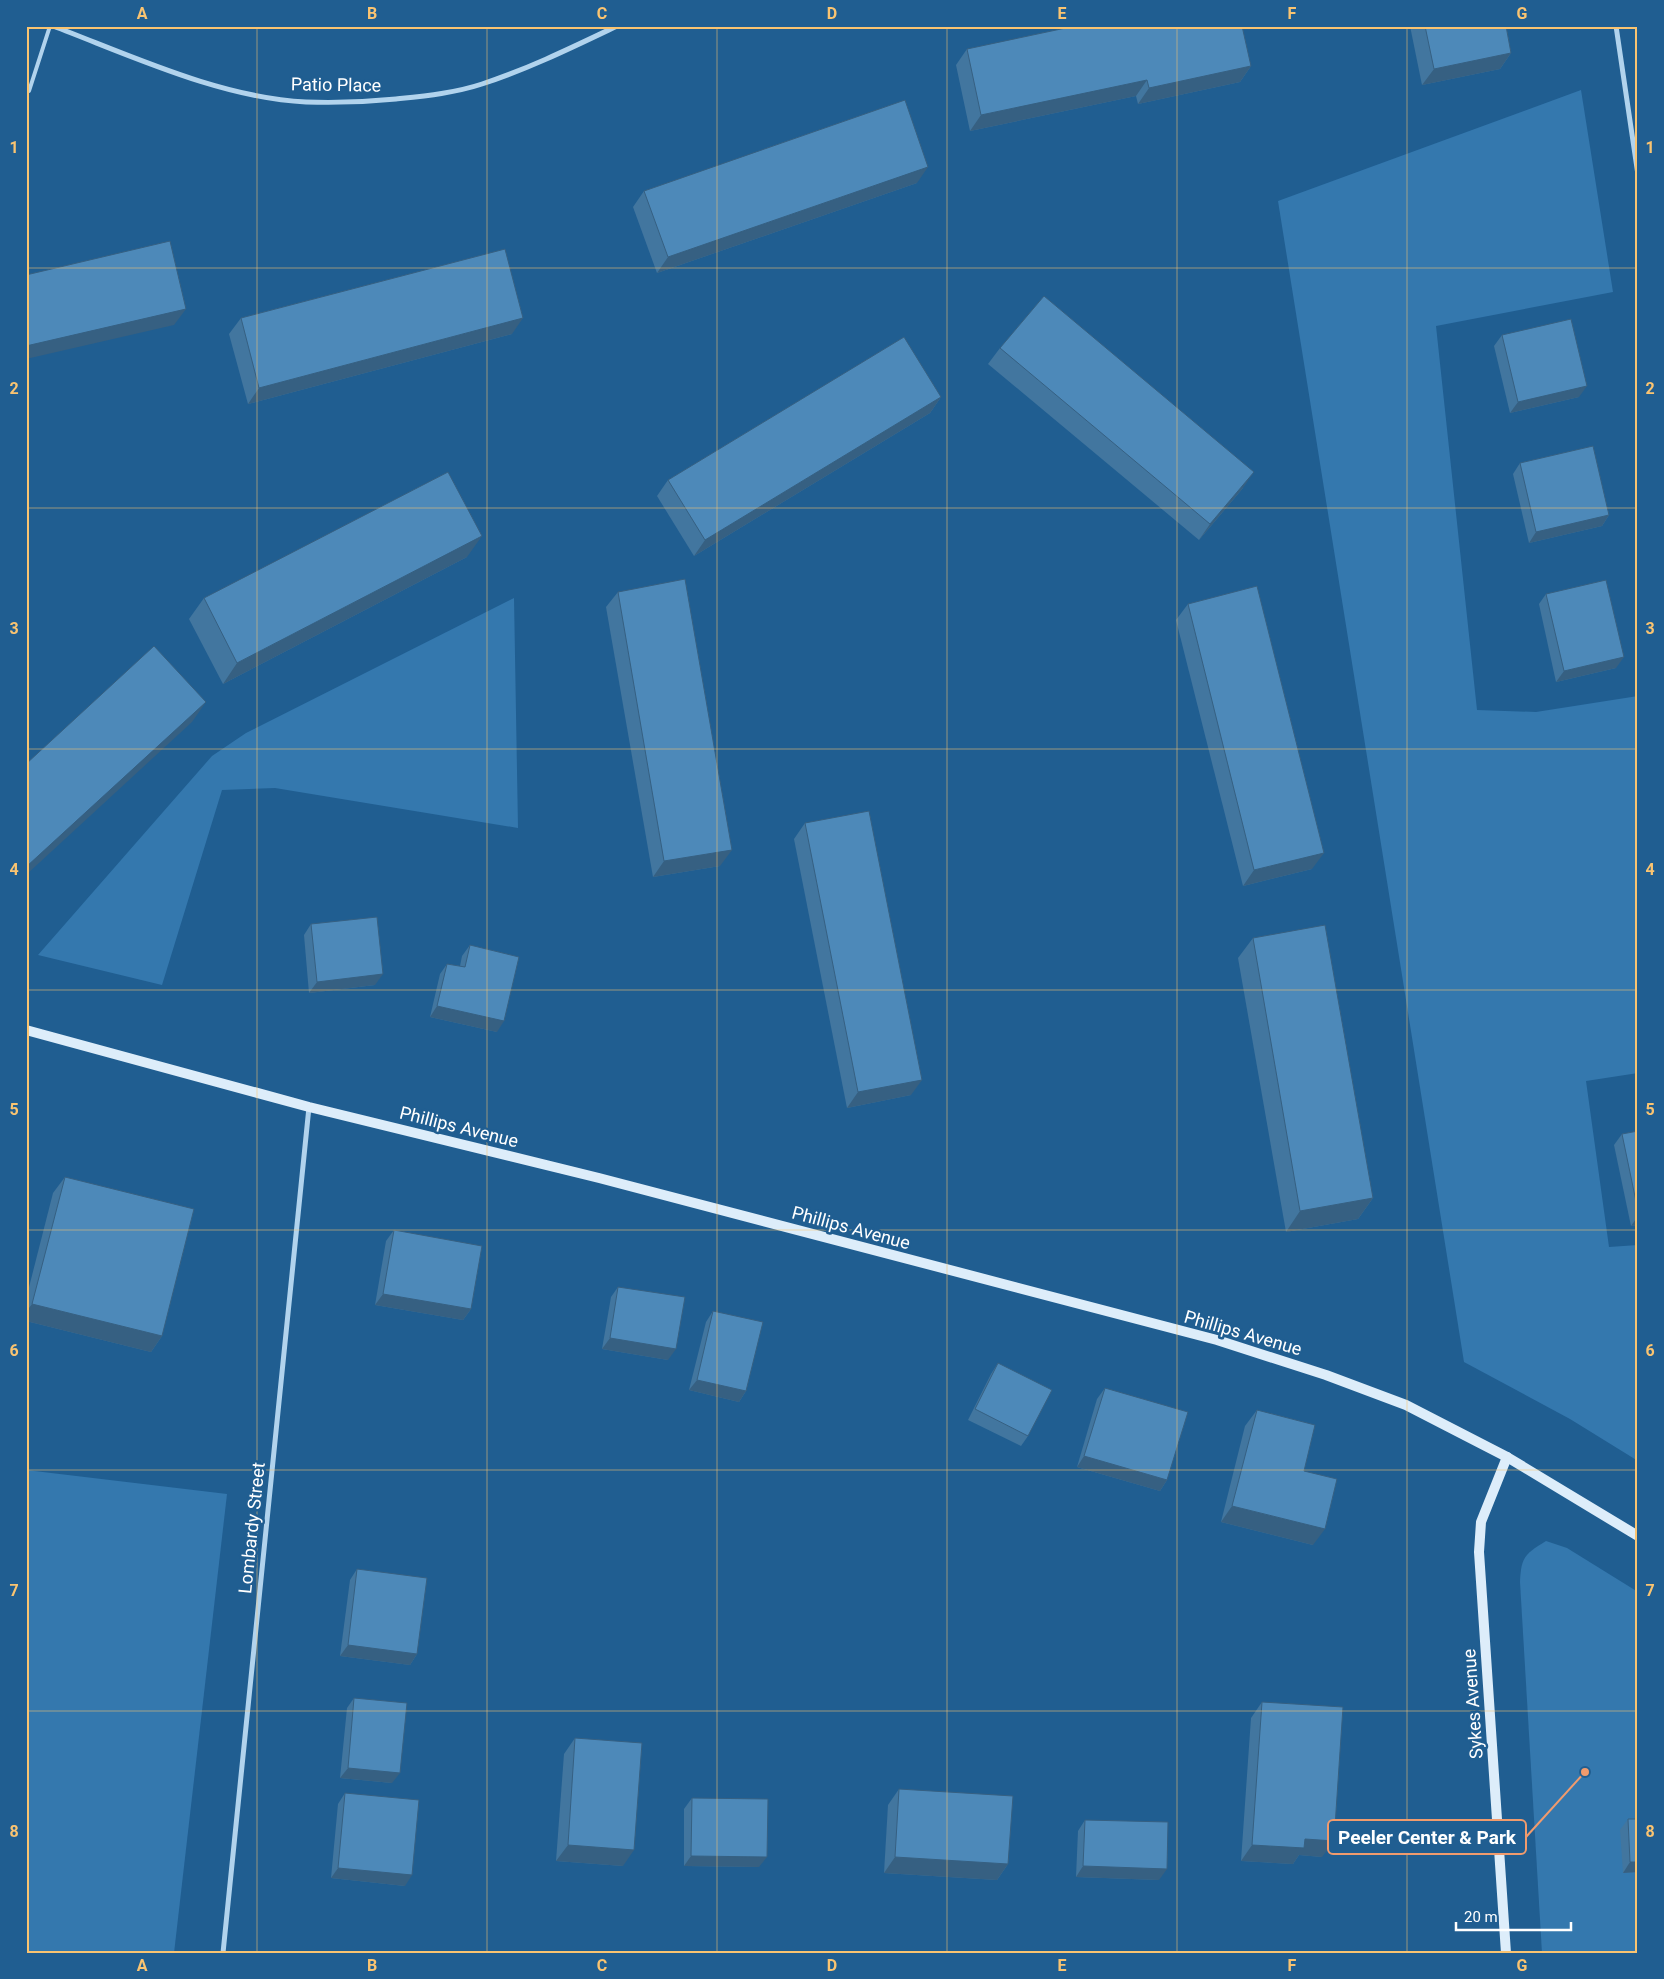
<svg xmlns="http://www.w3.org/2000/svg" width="1664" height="1979" font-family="Roboto,sans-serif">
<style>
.green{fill:#3478ae}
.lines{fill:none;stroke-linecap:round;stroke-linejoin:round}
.lane{stroke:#b1d3ed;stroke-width:4}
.street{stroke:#b1d3ed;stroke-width:5}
.secondary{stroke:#ddedfa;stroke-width:10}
.wall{fill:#42769f}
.shaded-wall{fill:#366082}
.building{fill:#4d89b9;stroke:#366082}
.grid{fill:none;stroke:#fac471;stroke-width:1;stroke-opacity:0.55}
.labels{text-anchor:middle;stroke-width:5;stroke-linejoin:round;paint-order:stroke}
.street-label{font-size:18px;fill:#fff;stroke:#205e91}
.leader{fill:none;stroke:#f19b6d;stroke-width:2}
.callout-dot{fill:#f19b6d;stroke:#205e91;stroke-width:2}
.callout{fill:#205e91;stroke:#f19b6d;stroke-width:2}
.callout-label{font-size:19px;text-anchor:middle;font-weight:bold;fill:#fff}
.neatline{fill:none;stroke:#fac471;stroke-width:2}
.grid-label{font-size:16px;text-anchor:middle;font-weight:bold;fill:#fac471}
</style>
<rect width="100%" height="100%" fill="#205e91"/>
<g class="green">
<path d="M1581,90L1613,292L1436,326L1477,710L1536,712L1638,696V1073L1586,1081L1609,1247L1638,1245V1461L1570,1419L1464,1362L1278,201Z"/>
<path d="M514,598L518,828L275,788L222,790L162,985L38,955L212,756L246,733Z"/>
<path d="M26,1470L227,1494L174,1953H26Z"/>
<path d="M1546,1541L1567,1548L1638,1592V1953H1542L1520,1582C1521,1557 1525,1554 1546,1541Z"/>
</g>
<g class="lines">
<path class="lane" d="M29,91L50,26"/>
<g class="street">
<path d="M53,26C132,56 221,98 306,102C336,103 366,102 396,99C424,96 455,93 482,84C528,69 573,47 617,26"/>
<path d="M1616,26L1638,175"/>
<path d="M223,1953L309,1107"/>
</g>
<g class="secondary">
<path d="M26,1030L309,1107L599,1178L1217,1340L1326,1375L1406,1405L1507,1457L1638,1536"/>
<path d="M1506,1953L1479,1552L1481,1522L1507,1457"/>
</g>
</g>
<g class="wall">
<path d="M1410,26H1506L1511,53L1500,69L1422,85Z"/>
<path d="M967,49L1251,66L1240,82L1138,104L1136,96L970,131L956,65Z"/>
<path d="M917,183L657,273L633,207L644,191Z"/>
<path d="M241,318L512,334L248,404L229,334Z"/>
<path d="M1502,335L1579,397L1510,413L1494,346Z"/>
<path d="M1000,348L1243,488L1199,540L988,364Z"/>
<path d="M941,397L930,413L694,556L657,496L668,480Z"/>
<path d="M1520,463L1609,515L1602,526L1529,543L1513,474Z"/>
<path d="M467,557L223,684L189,619L204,598Z"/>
<path d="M618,592L720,866L653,877L606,607Z"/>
<path d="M1546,594L1616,668L1556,682L1539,604Z"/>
<path d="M1188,604L1312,869L1243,886L1176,620Z"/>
<path d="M805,823L911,1095L847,1108L794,839Z"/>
<path d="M311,924L375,985L309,993L304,935Z"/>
<path d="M1253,938L1373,1198L1358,1219L1286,1232L1238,958Z"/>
<path d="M470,945L497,1032L430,1017L440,974L447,964L460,966L462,956Z"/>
<path d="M1638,1131V1225L1631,1226L1614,1145L1622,1134Z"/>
<path d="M65,1177L162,1336L151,1352L26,1321V1299L53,1193Z"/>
<path d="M394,1230L471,1309L463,1320L375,1305L386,1241Z"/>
<path d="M618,1287L668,1360L602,1349L611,1297Z"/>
<path d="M713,1311L746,1391L739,1402L689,1390L706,1322Z"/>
<path d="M998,1363L1028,1436L1021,1446L968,1420L991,1374Z"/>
<path d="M1105,1388L1167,1480L1160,1491L1077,1467L1097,1399Z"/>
<path d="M1257,1410L1304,1471L1313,1545L1221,1522L1245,1426Z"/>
<path d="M357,1569L417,1654L410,1665L340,1656L350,1580Z"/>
<path d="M354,1698L392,1783L340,1778L347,1708Z"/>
<path d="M1262,1702L1322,1857L1299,1855L1293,1864L1241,1861L1251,1718Z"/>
<path d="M575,1738L623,1866L556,1861L564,1754Z"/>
<path d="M899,1789L1008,1864L997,1880L884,1873L888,1805Z"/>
<path d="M345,1793L405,1886L331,1878L338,1804Z"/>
<path d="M692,1798L759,1867L684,1866V1809Z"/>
<path d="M1628,1819H1638V1872L1623,1873L1620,1830Z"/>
<path d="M1085,1820L1159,1880L1076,1877L1078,1831Z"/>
</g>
<g class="shaded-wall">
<path d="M1511,53L1500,69L1422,85L1434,69Z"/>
<path d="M1251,66L1240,82L1138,104L1149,88Z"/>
<path d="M1147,80L1136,96L970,131L981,115Z"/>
<path d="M928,167L917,183L657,273L668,257Z"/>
<path d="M186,309L174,325L26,359V346Z"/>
<path d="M523,318L512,334L248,404L259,388Z"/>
<path d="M1587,386L1579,397L1510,413L1518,402Z"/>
<path d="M941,397L930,413L694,556L705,540Z"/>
<path d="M1254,472L1243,488L1199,540L1210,524Z"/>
<path d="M1609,515L1602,526L1529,543L1536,532Z"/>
<path d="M482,536L467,557L223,684L237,663Z"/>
<path d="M1624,657L1616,668L1556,682L1564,671Z"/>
<path d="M206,702L192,722L26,875V867Z"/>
<path d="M732,850L720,866L653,877L664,861Z"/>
<path d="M1324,853L1312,869L1243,886L1254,870Z"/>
<path d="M383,974L375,985L309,993L317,982Z"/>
<path d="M437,1006L504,1021L497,1032L430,1017Z"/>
<path d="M922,1080L911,1095L847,1108L858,1092Z"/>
<path d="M1373,1198L1358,1219L1286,1232L1300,1211Z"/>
<path d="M1638,1216V1225L1631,1226Z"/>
<path d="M383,1294L471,1309L463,1320L375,1305Z"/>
<path d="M32,1304L162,1336L151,1352L26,1321V1312Z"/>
<path d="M610,1338L676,1349L668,1360L602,1349Z"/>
<path d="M697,1380L746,1391L739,1402L689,1390Z"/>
<path d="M1084,1456L1167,1480L1160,1491L1077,1467Z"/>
<path d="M1232,1506L1325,1529L1313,1545L1221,1522Z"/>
<path d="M348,1645L417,1654L410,1665L340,1656Z"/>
<path d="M348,1768L400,1773L392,1783L340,1778Z"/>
<path d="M1305,1839L1334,1841L1322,1857L1299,1855L1293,1864L1241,1861L1252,1845Z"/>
<path d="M568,1845L634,1850L623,1866L556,1861Z"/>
<path d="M691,1856L767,1857L759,1867L684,1866Z"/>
<path d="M895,1857L1008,1864L997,1880L884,1873Z"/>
<path d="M1630,1862H1638V1872L1623,1873Z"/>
<path d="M1083,1866L1167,1869L1159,1880L1076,1877Z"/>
<path d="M338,1868L412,1875L405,1886L331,1878Z"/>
</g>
<g class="building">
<path d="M1075,26H1242L1251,66L1149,88L1147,80L981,115L967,49Z"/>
<path d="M1425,26H1506L1511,53L1434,69Z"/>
<path d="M905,100L928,167L668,257L644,191Z"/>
<path d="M170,241L186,309L26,346V275Z"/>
<path d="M505,249L523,318L259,388L241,318Z"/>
<path d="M1044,296L1254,472L1210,524L1000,348Z"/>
<path d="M1571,319L1587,386L1518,402L1502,335Z"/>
<path d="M904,337L941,397L705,540L668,480Z"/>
<path d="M1593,446L1609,515L1536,532L1520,463Z"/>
<path d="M448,472L482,536L237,663L204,598Z"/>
<path d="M685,579L732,850L664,861L618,592Z"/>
<path d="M1606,580L1624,657L1564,671L1546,594Z"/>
<path d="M1257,586L1324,853L1254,870L1188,604Z"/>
<path d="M154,646L206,702L26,867V764Z"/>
<path d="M869,811L922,1080L858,1092L805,823Z"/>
<path d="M377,917L383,974L317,982L311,924Z"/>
<path d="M1325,925L1373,1198L1300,1211L1253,938Z"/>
<path d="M470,945L519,957L504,1021L437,1006L447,964L465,967Z"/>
<path d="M1638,1131V1211L1622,1134Z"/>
<path d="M65,1177L194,1209L162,1336L32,1304Z"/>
<path d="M394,1230L482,1246L471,1309L383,1294Z"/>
<path d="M618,1287L685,1297L676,1349L610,1338Z"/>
<path d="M713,1311L763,1322L746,1391L697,1380Z"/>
<path d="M998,1363L1052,1390L1028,1436L975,1409Z"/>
<path d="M1105,1388L1188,1412L1167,1480L1084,1456Z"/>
<path d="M1257,1410L1315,1425L1304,1471L1337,1479L1325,1529L1232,1506Z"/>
<path d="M357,1569L427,1578L417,1654L348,1645Z"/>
<path d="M354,1698L407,1703L400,1773L348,1768Z"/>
<path d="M1262,1702L1343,1707L1334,1841L1305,1839L1304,1848L1252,1845Z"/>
<path d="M575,1738L642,1743L634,1850L568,1845Z"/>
<path d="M899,1789L1013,1796L1008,1864L895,1857Z"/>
<path d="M345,1793L419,1800L412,1875L338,1868Z"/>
<path d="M692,1798L768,1799L767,1857L691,1856Z"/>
<path d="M1628,1819H1638V1862H1630Z"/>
<path d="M1085,1820L1168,1822L1167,1869L1083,1866Z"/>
</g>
<path class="grid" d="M257,26V1953M487,26V1953M717,26V1953M947,26V1953M1177,26V1953M1407,26V1953M26,268H1638M26,508H1638M26,749H1638M26,990H1638M26,1230H1638M26,1470H1638M26,1711H1638"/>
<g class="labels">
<g class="street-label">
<text transform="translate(336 85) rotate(1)" y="6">Patio Place</text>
<text transform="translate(459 1127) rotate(14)" y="6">Phillips Avenue</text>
<text transform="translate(851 1228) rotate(15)" y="6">Phillips Avenue</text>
<text transform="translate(1243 1333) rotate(16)" y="6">Phillips Avenue</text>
<text transform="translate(252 1528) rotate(-84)" y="6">Lombardy Street</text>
<text transform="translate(1473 1704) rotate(-94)" y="6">Sykes Avenue</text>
</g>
</g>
<path class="leader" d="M1585 1772L1526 1837"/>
<circle class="callout-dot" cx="1585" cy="1772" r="5"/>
<rect class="callout" x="1328" y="1820" width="198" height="34" rx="5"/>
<g class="callout-label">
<text x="1427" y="1844">Peeler Center &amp; Park</text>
</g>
<rect width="1664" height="1979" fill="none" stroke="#205e91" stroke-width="55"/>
<path d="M1456 1922v8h115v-8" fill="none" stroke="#ffffff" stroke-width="2.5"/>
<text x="1464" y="1922" font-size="15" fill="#ffffff" stroke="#205e91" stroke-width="4" paint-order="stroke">20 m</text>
<rect x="28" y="28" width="1608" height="1924" class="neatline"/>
<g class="grid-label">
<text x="142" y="19">A</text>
<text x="372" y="19">B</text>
<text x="602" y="19">C</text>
<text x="832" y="19">D</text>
<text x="1062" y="19">E</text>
<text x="1292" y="19">F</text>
<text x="1522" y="19">G</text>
<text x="14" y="153">1</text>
<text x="1650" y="153">1</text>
<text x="14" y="394">2</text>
<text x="1650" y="394">2</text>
<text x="14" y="634">3</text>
<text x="1650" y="634">3</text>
<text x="14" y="875">4</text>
<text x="1650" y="875">4</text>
<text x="14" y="1115">5</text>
<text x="1650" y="1115">5</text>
<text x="14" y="1356">6</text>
<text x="1650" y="1356">6</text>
<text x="14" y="1596">7</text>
<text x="1650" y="1596">7</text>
<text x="14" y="1837">8</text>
<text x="1650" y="1837">8</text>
<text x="142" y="1971">A</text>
<text x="372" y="1971">B</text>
<text x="602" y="1971">C</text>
<text x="832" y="1971">D</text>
<text x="1062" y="1971">E</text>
<text x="1292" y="1971">F</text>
<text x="1522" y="1971">G</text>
</g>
</svg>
